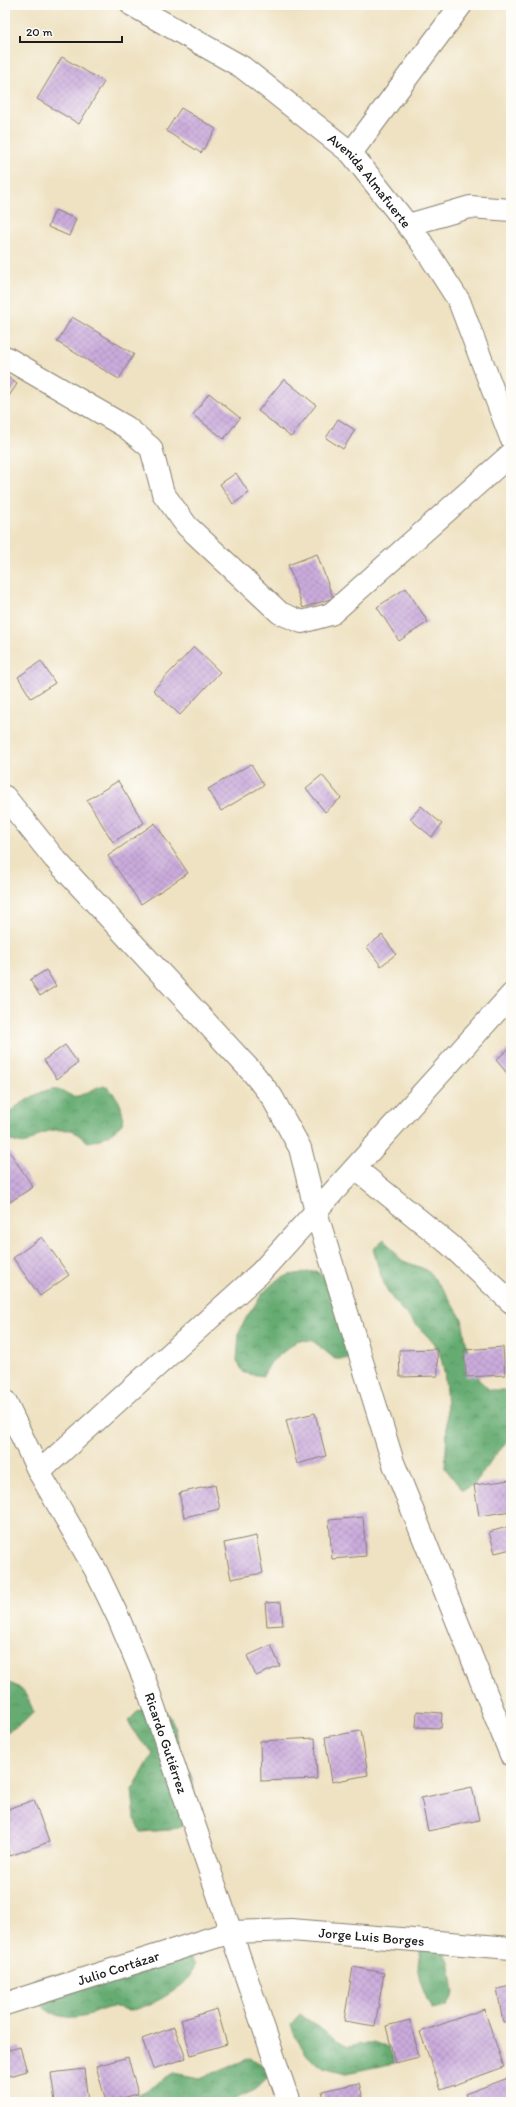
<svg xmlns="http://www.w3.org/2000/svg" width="516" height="2107" font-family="Itim,sans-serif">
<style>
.forest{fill:url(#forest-crowns);stroke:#416447}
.building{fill:url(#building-cross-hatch)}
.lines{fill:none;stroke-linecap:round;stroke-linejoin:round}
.street-casing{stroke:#867f6f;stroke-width:24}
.street{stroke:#fff;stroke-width:22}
.labels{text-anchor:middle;stroke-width:3;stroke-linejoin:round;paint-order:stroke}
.street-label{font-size:14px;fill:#1c1c1c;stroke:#fdfcf7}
</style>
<defs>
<pattern id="forest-crowns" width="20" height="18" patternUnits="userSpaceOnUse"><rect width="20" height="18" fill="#66ac72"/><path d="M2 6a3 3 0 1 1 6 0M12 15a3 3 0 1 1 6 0" fill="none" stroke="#538b5d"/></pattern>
<pattern id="building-cross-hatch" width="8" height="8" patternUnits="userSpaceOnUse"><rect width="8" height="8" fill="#caabdc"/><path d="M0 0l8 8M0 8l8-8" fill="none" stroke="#ad93bc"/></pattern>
</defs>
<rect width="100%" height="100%" fill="#fdfcf7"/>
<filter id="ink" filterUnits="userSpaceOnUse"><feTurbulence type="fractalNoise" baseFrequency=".025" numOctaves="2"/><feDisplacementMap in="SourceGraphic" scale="8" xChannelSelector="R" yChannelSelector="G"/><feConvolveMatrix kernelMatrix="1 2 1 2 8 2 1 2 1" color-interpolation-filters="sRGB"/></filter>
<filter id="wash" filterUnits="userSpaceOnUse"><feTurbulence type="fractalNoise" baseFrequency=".012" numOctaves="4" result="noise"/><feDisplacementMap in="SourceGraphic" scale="16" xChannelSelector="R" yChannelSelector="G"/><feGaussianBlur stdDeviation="0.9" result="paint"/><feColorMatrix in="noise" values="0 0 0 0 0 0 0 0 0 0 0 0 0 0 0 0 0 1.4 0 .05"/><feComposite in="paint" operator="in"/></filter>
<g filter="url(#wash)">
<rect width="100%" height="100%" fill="#efe2c2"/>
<g class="forest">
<path d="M104,1085C117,1094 125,1108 122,1124C112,1133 102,1140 88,1142L72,1130C64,1130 54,1129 46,1132C26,1140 31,1150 5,1138V1115C15,1107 45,1086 58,1089C65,1091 71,1098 78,1096C87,1094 95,1087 104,1085Z"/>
<path d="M384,1239L401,1260L427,1270L446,1293L462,1319L467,1348L479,1380L490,1390H505L511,1388V1438L492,1459L474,1485L462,1490L445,1468C447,1438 450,1377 438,1350C432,1338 405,1315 395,1302C382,1286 379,1268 373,1249Z"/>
<path d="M316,1271L327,1280L352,1359H335L313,1341L298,1340L271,1362L263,1376L244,1373L237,1361L239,1333L246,1318L263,1293L276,1281L289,1275Z"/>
<path d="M5,1682C24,1686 26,1695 34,1712L23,1723L5,1733Z"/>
<path d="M152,1706L166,1710L173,1722L180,1750L192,1778L195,1796L183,1825L170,1830L140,1832L135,1819L132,1790L153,1754L136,1734L128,1721L138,1711Z"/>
<path d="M423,1946L444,1951L450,1965L454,1993L447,2007L432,2010C422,1988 412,1970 423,1946Z"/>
<path d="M187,1955L195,1964C193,1969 192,1975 189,1978C178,1991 146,2009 130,2010C125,2010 120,2007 115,2007C104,2007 93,2015 82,2016C53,2021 35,2008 32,1979C46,1975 58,1972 73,1974Z"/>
<path d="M300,2014L336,2040L348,2046L362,2043H376L389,2048L395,2063L346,2073L317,2065L307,2055L296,2038L291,2024Z"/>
<path d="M250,2058L275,2071L253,2091L229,2102L198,2098L169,2100L168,2102H128L173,2073L200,2078Z"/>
</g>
<g id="blocks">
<g class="building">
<path d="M62,57L104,82L79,124L37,99Z"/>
<path d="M181,108L216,129L201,153L166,131Z"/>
<path d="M55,210L76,219L69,236L48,227Z"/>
<path d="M72,317L134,354L119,379L57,342Z"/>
<path d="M5,375L17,384L5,402Z"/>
<path d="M284,379L316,405L291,437L258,411Z"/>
<path d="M209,393L240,418L224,439L193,415Z"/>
<path d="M338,419L355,430L343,449L326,438Z"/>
<path d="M236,473L249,493L233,504L220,484Z"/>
<path d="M317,554L333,598L303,608L288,565Z"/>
<path d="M406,588L428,622L399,641L377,607Z"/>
<path d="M194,647L220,672L180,715L153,690Z"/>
<path d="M41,661L55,683L31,698L18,677Z"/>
<path d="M251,764L264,785L221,811L208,789Z"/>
<path d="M322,775L341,798L325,812L306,788Z"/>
<path d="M118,781L144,823L113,842L87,800Z"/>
<path d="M421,806L442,824L432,837L410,819Z"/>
<path d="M155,823L188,873L141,904L108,856Z"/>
<path d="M382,935L396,954L381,966L367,947Z"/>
<path d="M46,970L56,986L40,996L30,980Z"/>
<path d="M65,1045L78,1063L57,1079L44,1060Z"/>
<path d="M511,1047V1078L496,1060Z"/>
<path d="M9,1151L33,1187L5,1205V1153Z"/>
<path d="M42,1237L69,1275L40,1296L13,1258Z"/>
<path d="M503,1347L505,1375L466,1377L464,1350Z"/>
<path d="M437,1349L438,1376L400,1377L399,1350Z"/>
<path d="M315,1413L326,1456L297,1464L286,1420Z"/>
<path d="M510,1480L511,1511L479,1516L474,1485Z"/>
<path d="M215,1485L220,1509L184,1517L179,1493Z"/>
<path d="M363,1517L366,1556L332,1559L329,1520Z"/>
<path d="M511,1526V1549L495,1553L489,1532Z"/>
<path d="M256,1536L263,1573L231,1579L224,1543Z"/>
<path d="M281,1602L283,1625L267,1626L265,1603Z"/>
<path d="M271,1645L280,1666L256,1676L247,1656Z"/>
<path d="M417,1711L442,1713L441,1728L416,1727Z"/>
<path d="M361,1731L368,1775L332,1782L325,1737Z"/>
<path d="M315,1738L317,1779L261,1781L260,1741Z"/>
<path d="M472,1787L479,1820L428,1831L421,1798Z"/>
<path d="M34,1800L49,1842L10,1856L5,1841V1810Z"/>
<path d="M353,1967L384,1973L375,2026L344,2021Z"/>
<path d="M511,1986V2021L503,2022L497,1989Z"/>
<path d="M217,2009L227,2044L191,2055L181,2020Z"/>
<path d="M484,2009L504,2067L441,2090L420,2032Z"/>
<path d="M410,2020L419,2057L395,2063L386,2026Z"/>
<path d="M174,2027L186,2058L153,2069L142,2039Z"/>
<path d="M20,2047L27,2071L10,2076L5,2060V2051Z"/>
<path d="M128,2057L138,2094L106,2102L96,2066Z"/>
<path d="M84,2069L88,2102H55L51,2073Z"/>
<path d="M511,2077V2102H468L465,2094Z"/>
<path d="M359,2083L364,2102H325L322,2091Z"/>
</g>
</g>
</g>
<g filter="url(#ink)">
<use href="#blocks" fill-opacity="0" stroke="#867f6f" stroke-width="1"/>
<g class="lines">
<g class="street-casing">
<g id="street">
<path id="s1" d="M132,5L242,67L351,153L421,242L459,301L511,438"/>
<path d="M351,153L461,5"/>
<path d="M408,225L470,207L511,210"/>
<path d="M5,357L126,427L151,448L163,493L187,526L280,613L302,622L331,614L511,454"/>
<path d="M5,797L54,858L253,1073L272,1097L300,1148L316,1212L393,1462L511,1755"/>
<path d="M356,1169L449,1244L511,1302"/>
<path id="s2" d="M5,1401L39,1472L95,1569L118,1617L145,1681L289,2102"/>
<path d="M39,1472L260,1273L511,995"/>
<path id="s3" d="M5,2004L231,1932L291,1930L511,1948"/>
</g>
</g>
<use href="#street" class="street"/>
</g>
</g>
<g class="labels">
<g class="street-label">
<text dy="5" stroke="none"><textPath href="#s1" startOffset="298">Avenida Almafuerte</textPath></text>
<text dy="5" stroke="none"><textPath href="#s2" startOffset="379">Ricardo Gutiérrez</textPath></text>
<text dy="5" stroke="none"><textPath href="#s3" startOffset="378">Jorge Luis Borges</textPath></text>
<text dy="5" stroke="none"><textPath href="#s3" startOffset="119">Julio Cortázar</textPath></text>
</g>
</g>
<rect width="516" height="2107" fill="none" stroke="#fdfcf7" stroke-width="20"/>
<path d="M20 36v6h102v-6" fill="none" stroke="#1c1c1c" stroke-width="2"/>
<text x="26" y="36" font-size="12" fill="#1c1c1c" stroke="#fdfcf7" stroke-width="3" paint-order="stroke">20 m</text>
</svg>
